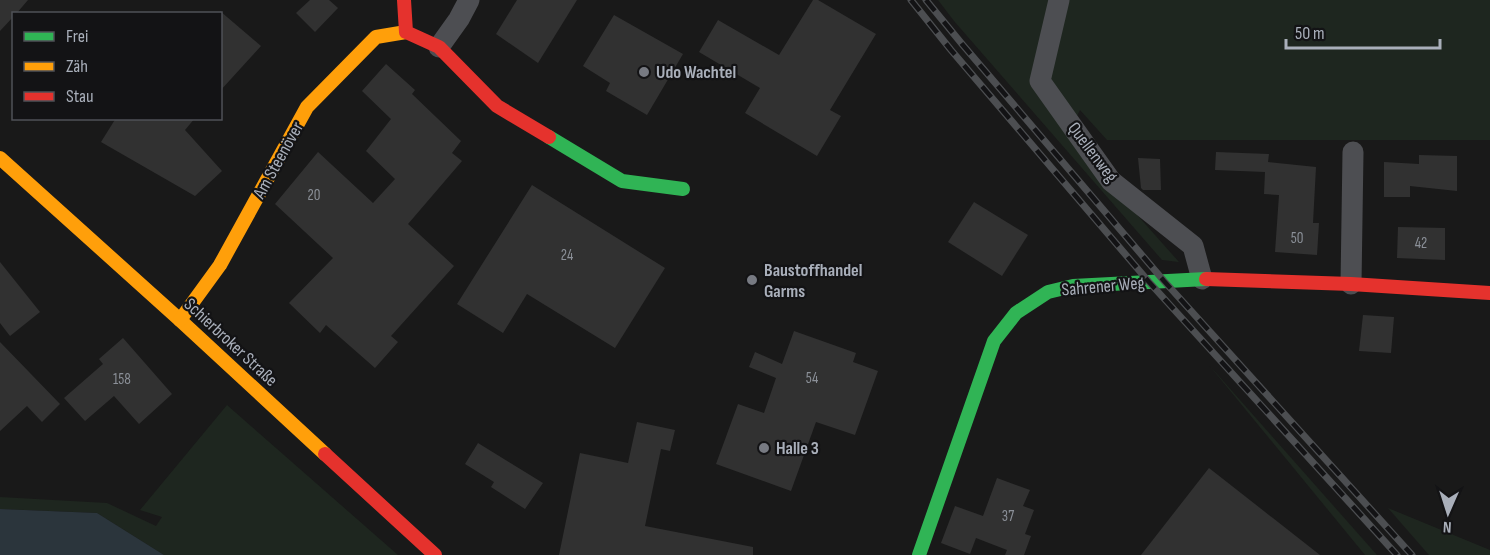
<svg xmlns="http://www.w3.org/2000/svg" width="1490" height="555" font-family="'Sofia Sans Condensed',sans-serif">
<style>
.green{fill:#1e261f}
.water{fill:#2b353c}
.building{fill:#313131}
.lines{fill:none;stroke-linecap:round;stroke-linejoin:round}
.street{stroke:#4d4e52;stroke-width:21}
.fast{stroke:#30b455;stroke-width:14}
.slow{stroke:#ff9f0a;stroke-width:14}
.jam{stroke:#e5322d;stroke-width:14}
.rail-casing{stroke:#4c4e51;stroke-width:7}
.rail{stroke:#131315;stroke-width:4.5;stroke-dasharray:14;stroke-linecap:butt}
.poi-dot{fill:#777a82;stroke:#131315;stroke-width:2}
.labels{text-anchor:middle;stroke-width:4.5;stroke-linejoin:round;paint-order:stroke}
.number-label{font-size:15px;fill:#8b9098}
.poi-label{font-size:18px;font-weight:bold;fill:#a9afba;stroke:#131315;text-anchor:start}
.street-label{font-size:18px;fill:#a9afba;stroke:#131315}
</style>
<rect width="100%" height="100%" fill="#191919"/>
<g class="green">
<path d="M938,0H1490V140H1107L1080,110L1067,136L1179,262L1162,260L954,21Z"/>
<path d="M1209,365L1377,555H1365Z"/>
<path d="M227,405L398,555H164L97,513L0,509V497L107,503L156,526L162,517L140,510Z"/>
<path d="M1388,508L1490,550V555H1429Z"/>
</g>
<path class="water" d="M0,509L97,513L164,555H0Z"/>
<g class="building">
<path d="M0,0H28L16,14H14V16L0,31Z"/>
<path d="M310,0H329L338,8L315,32L296,13Z"/>
<path d="M517,0H577L538,63L496,34Z"/>
<path d="M813,0H818L876,34L830,110L841,116L817,156L745,113L760,88L699,52L718,20L779,55Z"/>
<path d="M220,11L261,46L220,91Z"/>
<path d="M614,15L683,54L647,115L606,91L610,83L583,66Z"/>
<path d="M386,64L415,90L412,94L461,141L452,153L462,161L408,224L454,266L391,336L398,342L375,368L326,325L320,333L289,303L333,258L275,204L318,152L373,203L395,179L366,151L391,119L362,91Z"/>
<path d="M116,118H195L185,130L222,171L195,196L101,142Z"/>
<path d="M1216,152L1269,154L1268,162L1316,167L1313,223H1319L1317,255L1275,252L1279,195L1264,194L1265,172L1215,170Z"/>
<path d="M1419,155L1457,156V191L1410,186V197H1384V162L1419,164Z"/>
<path d="M1138,158L1160,159L1161,190H1143L1141,188Z"/>
<path d="M532,185L665,268L615,348L527,294L503,333L457,304Z"/>
<path d="M974,202L1028,235L1002,276L948,242Z"/>
<path d="M1398,227L1445,228V260L1397,258Z"/>
<path d="M0,262L40,312L10,336L0,323Z"/>
<path d="M1363,315L1394,317L1391,353L1359,351Z"/>
<path d="M794,331L856,353L853,362L878,371L855,435L816,422L791,491L716,464L738,404L764,413L776,378L749,367L755,352L782,364Z"/>
<path d="M123,338L172,394L139,424L114,396L85,421L64,398L103,364L99,359Z"/>
<path d="M0,342L60,404L42,422L27,406L0,431Z"/>
<path d="M637,422L675,430L670,451L661,449L645,526L753,547V555H559L580,453L628,463Z"/>
<path d="M478,443L543,483L525,509L491,487L494,482L465,464Z"/>
<path d="M1209,468L1320,555H1141Z"/>
<path d="M997,478L1030,490L1023,506L1034,510L1025,534L1031,536L1024,555H1005L1007,550L976,538L970,554L941,543L955,506L983,516Z"/>
</g>
<g class="lines">
<g class="street">
<path d="M1059,0L1040,81L1111,181L1193,246L1202,279"/>
<path d="M439,47L459,19L469,0"/>
<path d="M1351,284L1353,152"/>
</g>
<g class="fast">
<path d="M549,137L622,181L683,189"/>
<path d="M919,555L994,341L1016,313L1048,292L1073,286L1206,279"/>
</g>
<g class="slow">
<path d="M0,158L180,320L325,454"/>
<path d="M180,320L220,265L307,107L376,37L406,32"/>
</g>
<g class="jam">
<path d="M404,0L406,32L439,47L497,106L549,137"/>
<path d="M1206,279L1351,284L1490,293"/>
<path d="M325,454L435,555"/>
</g>
<g class="rail-casing">
<g id="rail">
<path d="M911,0L951,50L1149,282L1397,555"/>
<path d="M926,0L962,44L1164,281L1412,555"/>
</g>
</g>
<use href="#rail" class="rail"/>
</g>
<g class="poi-dot">
<circle cx="644" cy="72" r="6"/>
<circle cx="752" cy="280" r="6"/>
<circle cx="764" cy="448" r="6"/>
</g>
<g class="labels">
<g class="number-label">
<text x="314" y="200">20</text>
<text x="1297" y="243">50</text>
<text x="1421" y="248">42</text>
<text x="567" y="260">24</text>
<text x="812" y="383">54</text>
<text x="122" y="384">158</text>
<text x="1008" y="521">37</text>
</g>
<g class="poi-label">
<text x="656" y="78">Udo Wachtel</text>
<text x="764" y="276">Baustoffhandel<tspan x="764" dy="21">Garms</tspan></text>
<text x="776" y="454">Halle 3</text>
</g>
<g class="street-label">
<text transform="translate(1093 152) rotate(53)" y="6">Quellenweg</text>
<text transform="translate(278 160) rotate(-61)" y="6">Am Steenöver</text>
<text transform="translate(1103 286) rotate(-5)" y="6">Sahrener Weg</text>
<text transform="translate(231 342) rotate(43)" y="6">Schierbroker Straße</text>
</g>
</g>
<rect x="12" y="12" width="210" height="108" fill="#131315" stroke="#4f5157" stroke-width="1.5"/>
<rect x="24" y="32" width="30" height="9" fill="#30b455" stroke="#4f5157" stroke-width="1.5"/>
<text x="66" y="42" font-size="18" fill="#a9afba">Frei</text>
<rect x="24" y="62" width="30" height="9" fill="#ff9f0a" stroke="#4f5157" stroke-width="1.5"/>
<text x="66" y="72" font-size="18" fill="#a9afba">Zäh</text>
<rect x="24" y="92" width="30" height="9" fill="#e5322d" stroke="#4f5157" stroke-width="1.5"/>
<text x="66" y="102" font-size="18" fill="#a9afba">Stau</text>
<g transform="translate(1448 513) rotate(183)" stroke="#131315" stroke-width="4.5" paint-order="stroke">
<path d="M0-4.5L10 22L0 15L-10 22Z" fill="#a9afba"/>
<text y="-9" font-size="16" font-weight="bold" text-anchor="middle" fill="#a9afba">N</text>
</g>
<path d="M1286 39v9h154v-9" fill="none" stroke="#a9afba" stroke-width="3"/>
<text x="1295" y="39" font-size="18" fill="#a9afba" stroke="#131315" stroke-width="4.5" paint-order="stroke">50 m</text>
</svg>
